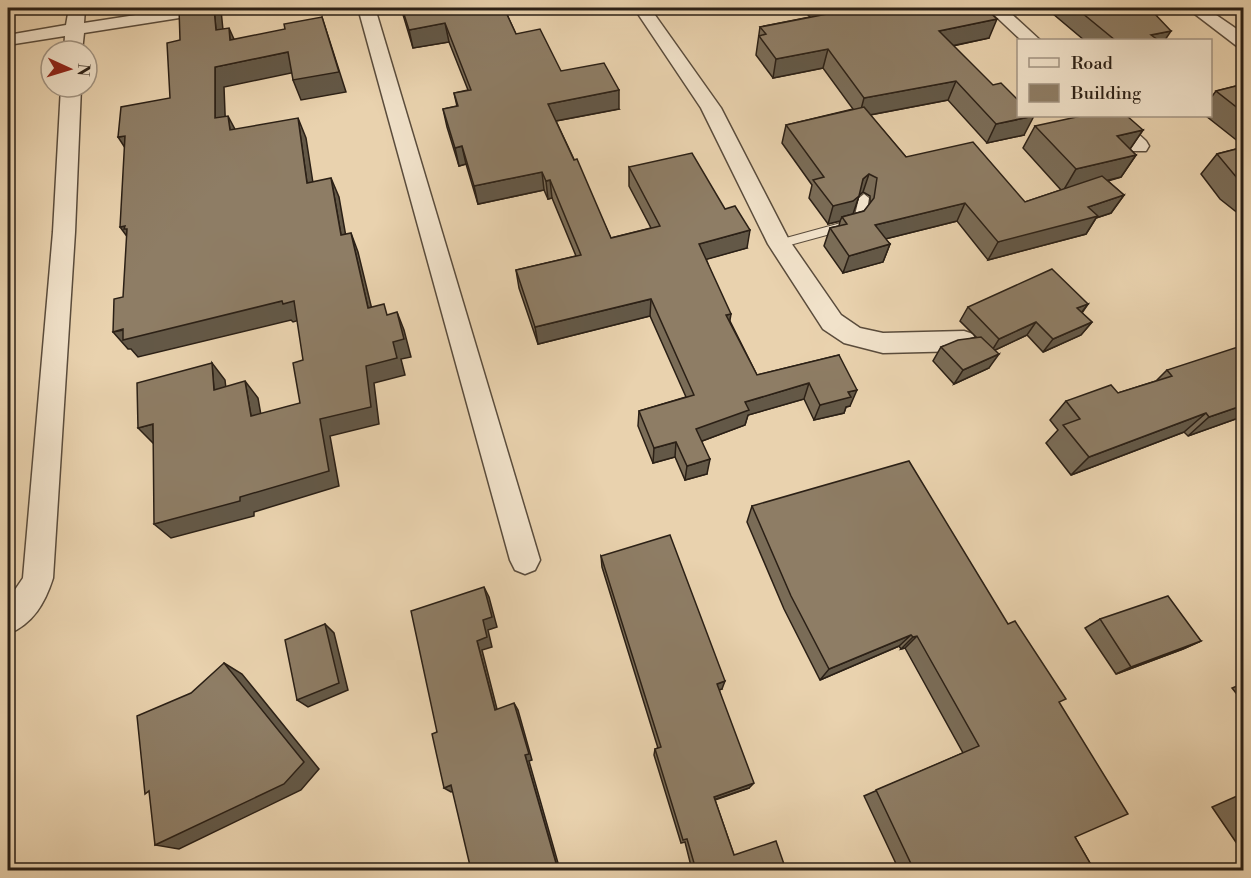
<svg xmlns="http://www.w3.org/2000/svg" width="1251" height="878" font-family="'Libre Bodoni',serif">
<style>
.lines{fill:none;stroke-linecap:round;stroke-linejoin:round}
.lane-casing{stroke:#5a4c3c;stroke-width:2}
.street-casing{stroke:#5a4c3c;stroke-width:3}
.lane{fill:#f1e2ca;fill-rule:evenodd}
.street{fill:#f1e2ca;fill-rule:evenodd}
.wall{fill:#7a6c57;stroke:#2b2016;stroke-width:1.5;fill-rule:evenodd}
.shaded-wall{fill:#635847;stroke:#2b2016;stroke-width:1.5}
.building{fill:#8e7d65;stroke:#2b2016;stroke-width:1.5}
</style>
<rect width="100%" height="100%" fill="#e9d2ae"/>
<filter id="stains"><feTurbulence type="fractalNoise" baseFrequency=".00333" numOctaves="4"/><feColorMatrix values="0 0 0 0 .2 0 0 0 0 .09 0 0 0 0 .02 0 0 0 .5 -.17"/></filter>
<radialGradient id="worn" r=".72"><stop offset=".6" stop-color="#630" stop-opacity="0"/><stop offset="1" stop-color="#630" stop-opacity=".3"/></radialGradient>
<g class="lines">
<g class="lane-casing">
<path id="lane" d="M864,194L869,198L866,216L856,227L779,248L773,244L775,241L848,221L855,215L859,198Z"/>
</g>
<g class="street-casing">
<g id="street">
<path d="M69,8H85L84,23L181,8H220L211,13L84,33L82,51H64L65,36L8,45V35L66,25Z"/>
<path d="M358,8H375L540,560L535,570L525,574L515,570L510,560Z"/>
<path d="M634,8H650L721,108L789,240L841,315L860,328L883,333L964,331L973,334L976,341L973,348L964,351L883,353L844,343L823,329L768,244L701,108Z"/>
<path d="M987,8H1005L1040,40H1021Z"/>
<path d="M1187,8H1206L1244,34V48L1238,47Z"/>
<path d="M61,87H81L75,232L53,578C45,603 33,624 8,634V600L23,578L53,232Z"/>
<path d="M1098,116H1119L1146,141L1149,146L1146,151H1132Z"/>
</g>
</g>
<use href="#lane" class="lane"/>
<use href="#street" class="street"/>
</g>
<g class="wall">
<path d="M401,8H504L516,34L561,71L619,109L556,121L611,238L651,228L629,186V167L747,248L706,259L730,321L757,375L839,355L850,406L846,407L844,413L814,420L804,399L748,415L745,425L702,441L707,474L685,480L675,457L653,463L638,426L639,411L686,397L650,316L538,344L519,288L516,270L576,256L552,198L548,199L544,190L478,204L466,164L459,166L447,127L443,109L457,106L454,93L468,90L449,42L413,48Z"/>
<path d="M801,8H985L989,38L953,46L1024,135L987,143L948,100L870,115L906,157L1025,202L1061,190L1023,148L1035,126L1143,130L1130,149L1136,155L1121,177L1108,181L1124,195L1111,213L1096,218L1086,234L988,260L957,221L885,239L890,244L883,262L843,273L824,246L830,228L839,226L840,221L828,224L809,198L812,185L782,143L786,125L853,109L823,68L773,78L756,55L760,27L810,17ZM863,192L870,196V204L864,211L853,214L859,196Z"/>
<path d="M1046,8H1154L1165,40H1084Z"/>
<path d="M1244,84V146L1206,116H1210V99L1216,91Z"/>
<path d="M1244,147V218L1220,199L1201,174L1217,154Z"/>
<path d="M1088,304L1082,313L1092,322L1081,335L1043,352L1027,335L995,350L989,368L954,384L933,361L941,347L976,337L960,321L968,307Z"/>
<path d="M1167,370L1244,416L1188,436L1184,432L1071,475L1046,443L1058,430L1050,420L1066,401L1118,393L1156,381Z"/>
<path d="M752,506L1008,624L1059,702L1075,837L1094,870H899L864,796L963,753L905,648L901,649L899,646L820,680L784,609L747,522Z"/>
<path d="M601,556L722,689L719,690L749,788L715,800L734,855L786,870H692L685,842L681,843L654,755L655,749L658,748L602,567Z"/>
<path d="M1100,619L1201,641L1183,649L1116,674L1085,628Z"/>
<path d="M1244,683V703L1232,688Z"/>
<path d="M1244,793V854L1212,807Z"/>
</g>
<g class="shaded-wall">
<path d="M214,8H220L221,10L225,50L216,30Z"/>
<path d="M322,17L346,92L301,100L293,80Z"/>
<path d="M997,19L989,38L932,50L939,31Z"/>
<path d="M445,23L449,42L413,48L409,30Z"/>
<path d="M229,28L238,48L230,40Z"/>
<path d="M1171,31L1165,40H1148L1151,35Z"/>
<path d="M828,49L823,68L773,78L776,59Z"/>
<path d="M288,52L296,72L224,87L226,138L215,118V67Z"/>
<path d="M8,55L13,62L8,96Z"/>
<path d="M956,81L948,100L859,117L864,98Z"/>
<path d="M619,90V109L550,122L548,104Z"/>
<path d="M228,116L238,135L230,130Z"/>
<path d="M1034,116L1024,135L987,143L996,124Z"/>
<path d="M298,118L306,138L316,202L307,183Z"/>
<path d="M1143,130L1128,152L1117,136Z"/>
<path d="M125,136L131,157L118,137Z"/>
<path d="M462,146L466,164L459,166L455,148Z"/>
<path d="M1136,155L1121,177L1063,191L1076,169Z"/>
<path d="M542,172L544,190L478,204L474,186Z"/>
<path d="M869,174L863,192L857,197L863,179Z"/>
<path d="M331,178L339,197L349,254L341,235Z"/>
<path d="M550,180L552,198L548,199L546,181Z"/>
<path d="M1124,195L1111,213L1096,218L1086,234L988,260L998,242L1088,207Z"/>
<path d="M859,196L853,214L842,217L840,221L828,224L833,206Z"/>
<path d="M965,203L957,221L869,243L875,225Z"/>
<path d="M125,226L127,229L134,246L120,227Z"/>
<path d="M750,230L747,248L697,262L699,244Z"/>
<path d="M351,233L358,252L376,326L368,308Z"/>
<path d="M890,244L883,262L843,273L849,256Z"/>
<path d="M651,299L650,316L538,344L535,327Z"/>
<path d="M282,301H294L303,319L293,322L291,320L138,357L131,349H128L113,332Z"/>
<path d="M1088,304L1078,317L1077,308Z"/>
<path d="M397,312L404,330L411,357L401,359L405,375L374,383L379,424L330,436L339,486L254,512V516L171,538L154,524L240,497L320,419L366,366L393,342Z"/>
<path d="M731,314L728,331L726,315Z"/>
<path d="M1036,322L1027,335L991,352L999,339Z"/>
<path d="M1092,322L1081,335L1043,352L1053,339Z"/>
<path d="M999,354L989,368L954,384L963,370Z"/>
<path d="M212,363L225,380L228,407L214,390Z"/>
<path d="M245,381L258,398L264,432L251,416Z"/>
<path d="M809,383L804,399L748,415L745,425L694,444L696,429L745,402Z"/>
<path d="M857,390L850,406L846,407L844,413L814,420L820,405L848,392Z"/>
<path d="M1244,405V416L1188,436L1209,417Z"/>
<path d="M1206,413L1184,432L1071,475L1089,457Z"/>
<path d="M153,424L154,444L138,428Z"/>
<path d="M676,442L675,457L653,463L654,448Z"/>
<path d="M710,459L707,474L685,480L687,466Z"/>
<path d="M484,587L489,597L497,627L488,630L492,647L482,650L499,717L495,710L477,641L483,620Z"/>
<path d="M325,624L334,633L348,690L308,707L297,700Z"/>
<path d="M911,635L899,646L820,680L829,669Z"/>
<path d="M917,636L905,648L901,649L913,637Z"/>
<path d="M1201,641L1183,649L1116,674L1131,667Z"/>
<path d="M224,663L242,674L319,769L301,790L179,849L155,845Z"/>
<path d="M725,681L722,689L714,692L717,684Z"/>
<path d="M514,703L518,710L532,760L529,761L560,870H558L525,755Z"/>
<path d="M754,783L749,788L710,801L714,797Z"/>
<path d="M451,785L458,790L451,792L444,788Z"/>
</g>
<g class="building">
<path d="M179,8H214L216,30L229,28L230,40L285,29L284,24L322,17L339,72L293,80L288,52L215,67V118L228,116L230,130L298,118L307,183L331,178L341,235L351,233L368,308L384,304L387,315L397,312L404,339L393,342L397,358L366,366L371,407L320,419L329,471L240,497V501L154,524L153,424L138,428L137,383L212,363L214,390L245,381L251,416L300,403L293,363L303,360L294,301L283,304L282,301L123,340V329L113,332L114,299L123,297L127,229H124L125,226L120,227L125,136L118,137L121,107L170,98L167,43L180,40Z"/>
<path d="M402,8H504L516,34L540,29L561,71L604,63L619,90L548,104L574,160L577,159L611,238L660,226L629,167L692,153L725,209L735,206L750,230L699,244L731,314L726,315L757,375L839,355L857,390L848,392L851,397L820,405L809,383L745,402L749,410L696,429L710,459L687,466L676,442L654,448L639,411L694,395L651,299L535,327L516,270L581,255L550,180L546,181L542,172L474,186L462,146L455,148L443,109L458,106L454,93L471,90L445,23L409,30Z"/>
<path d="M821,8H985L997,19L939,31L993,85L1001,83L1018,100V116H1034L996,124L956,81L864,98L828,49L776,59L759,36L766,34L760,27L827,14Z"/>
<path d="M1076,8H1154L1158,11L1153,12L1171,31L1151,35L1158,40H1115Z"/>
<path d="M1244,84V113L1216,91Z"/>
<path d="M864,107L906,157L973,142L1025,202L1102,176L1124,195L1088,207L1098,216L998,242L965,203L875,225L890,244L849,256L830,228L847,224L842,217L864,211L874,198L877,178L869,174L863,179L859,196L853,201L833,206L813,180L824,177L786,125Z"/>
<path d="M1081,116H1127L1143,130L1117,136L1136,155L1076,169L1035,126Z"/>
<path d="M1244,147V183L1237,178L1217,154Z"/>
<path d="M1052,269L1088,304L1077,308L1092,322L1053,339L1036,322L999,339L968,307Z"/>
<path d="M981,337L999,354L963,370L941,347L958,340Z"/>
<path d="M1244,345V405L1209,417L1206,413L1089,457L1063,425L1080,419L1066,401L1111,385L1118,393L1172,376L1167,370Z"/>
<path d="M909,461L1008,624L1015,621L1066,699L1059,702L1128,814L1075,837L1094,870H914L876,790L979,746L917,636L913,637L911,635L829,669L791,596L752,506Z"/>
<path d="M670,535L725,681L717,684L754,783L714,797L734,855L776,841L786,870H696L687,839L683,840L655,749L661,747L601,556Z"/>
<path d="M484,587L492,617L483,620L487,637L477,641L495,710L514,703L529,754L525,755L558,870H471L451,785L444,788L432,734L437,732L411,611Z"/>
<path d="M1168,596L1201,641L1131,667L1100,619Z"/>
<path d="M325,624L339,683L297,700L285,640Z"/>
<path d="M224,663L304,762L284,784L155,845L149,791L145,794L137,716L191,693Z"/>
</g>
<rect width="1251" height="878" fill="none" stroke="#e9d2ae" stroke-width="30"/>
<rect x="9" y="9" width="1233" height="860" fill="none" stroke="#2b2016" stroke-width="3"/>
<rect x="15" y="15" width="1221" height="848" fill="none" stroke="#2b2016" stroke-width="1.5"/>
<rect x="1017" y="39" width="195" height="78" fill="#f1e2ca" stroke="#a29482" stroke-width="1.5"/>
<rect x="1029" y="58" width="30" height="9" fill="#f1e2ca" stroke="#a29482" stroke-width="1.5"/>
<text x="1071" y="69" font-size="18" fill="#2b2016">Road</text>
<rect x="1029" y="84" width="30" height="18" fill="#8e7d65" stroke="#a29482" stroke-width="1.5"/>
<text x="1071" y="99" font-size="18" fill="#2b2016">Building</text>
<g transform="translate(69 69) rotate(94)"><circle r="28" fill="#f1e2ca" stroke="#a29482" stroke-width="1.5"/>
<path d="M0-4.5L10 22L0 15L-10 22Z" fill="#8f2418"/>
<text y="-9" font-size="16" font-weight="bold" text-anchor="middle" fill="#2b2016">N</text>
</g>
<rect width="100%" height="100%" filter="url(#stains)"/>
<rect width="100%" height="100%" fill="url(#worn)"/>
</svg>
